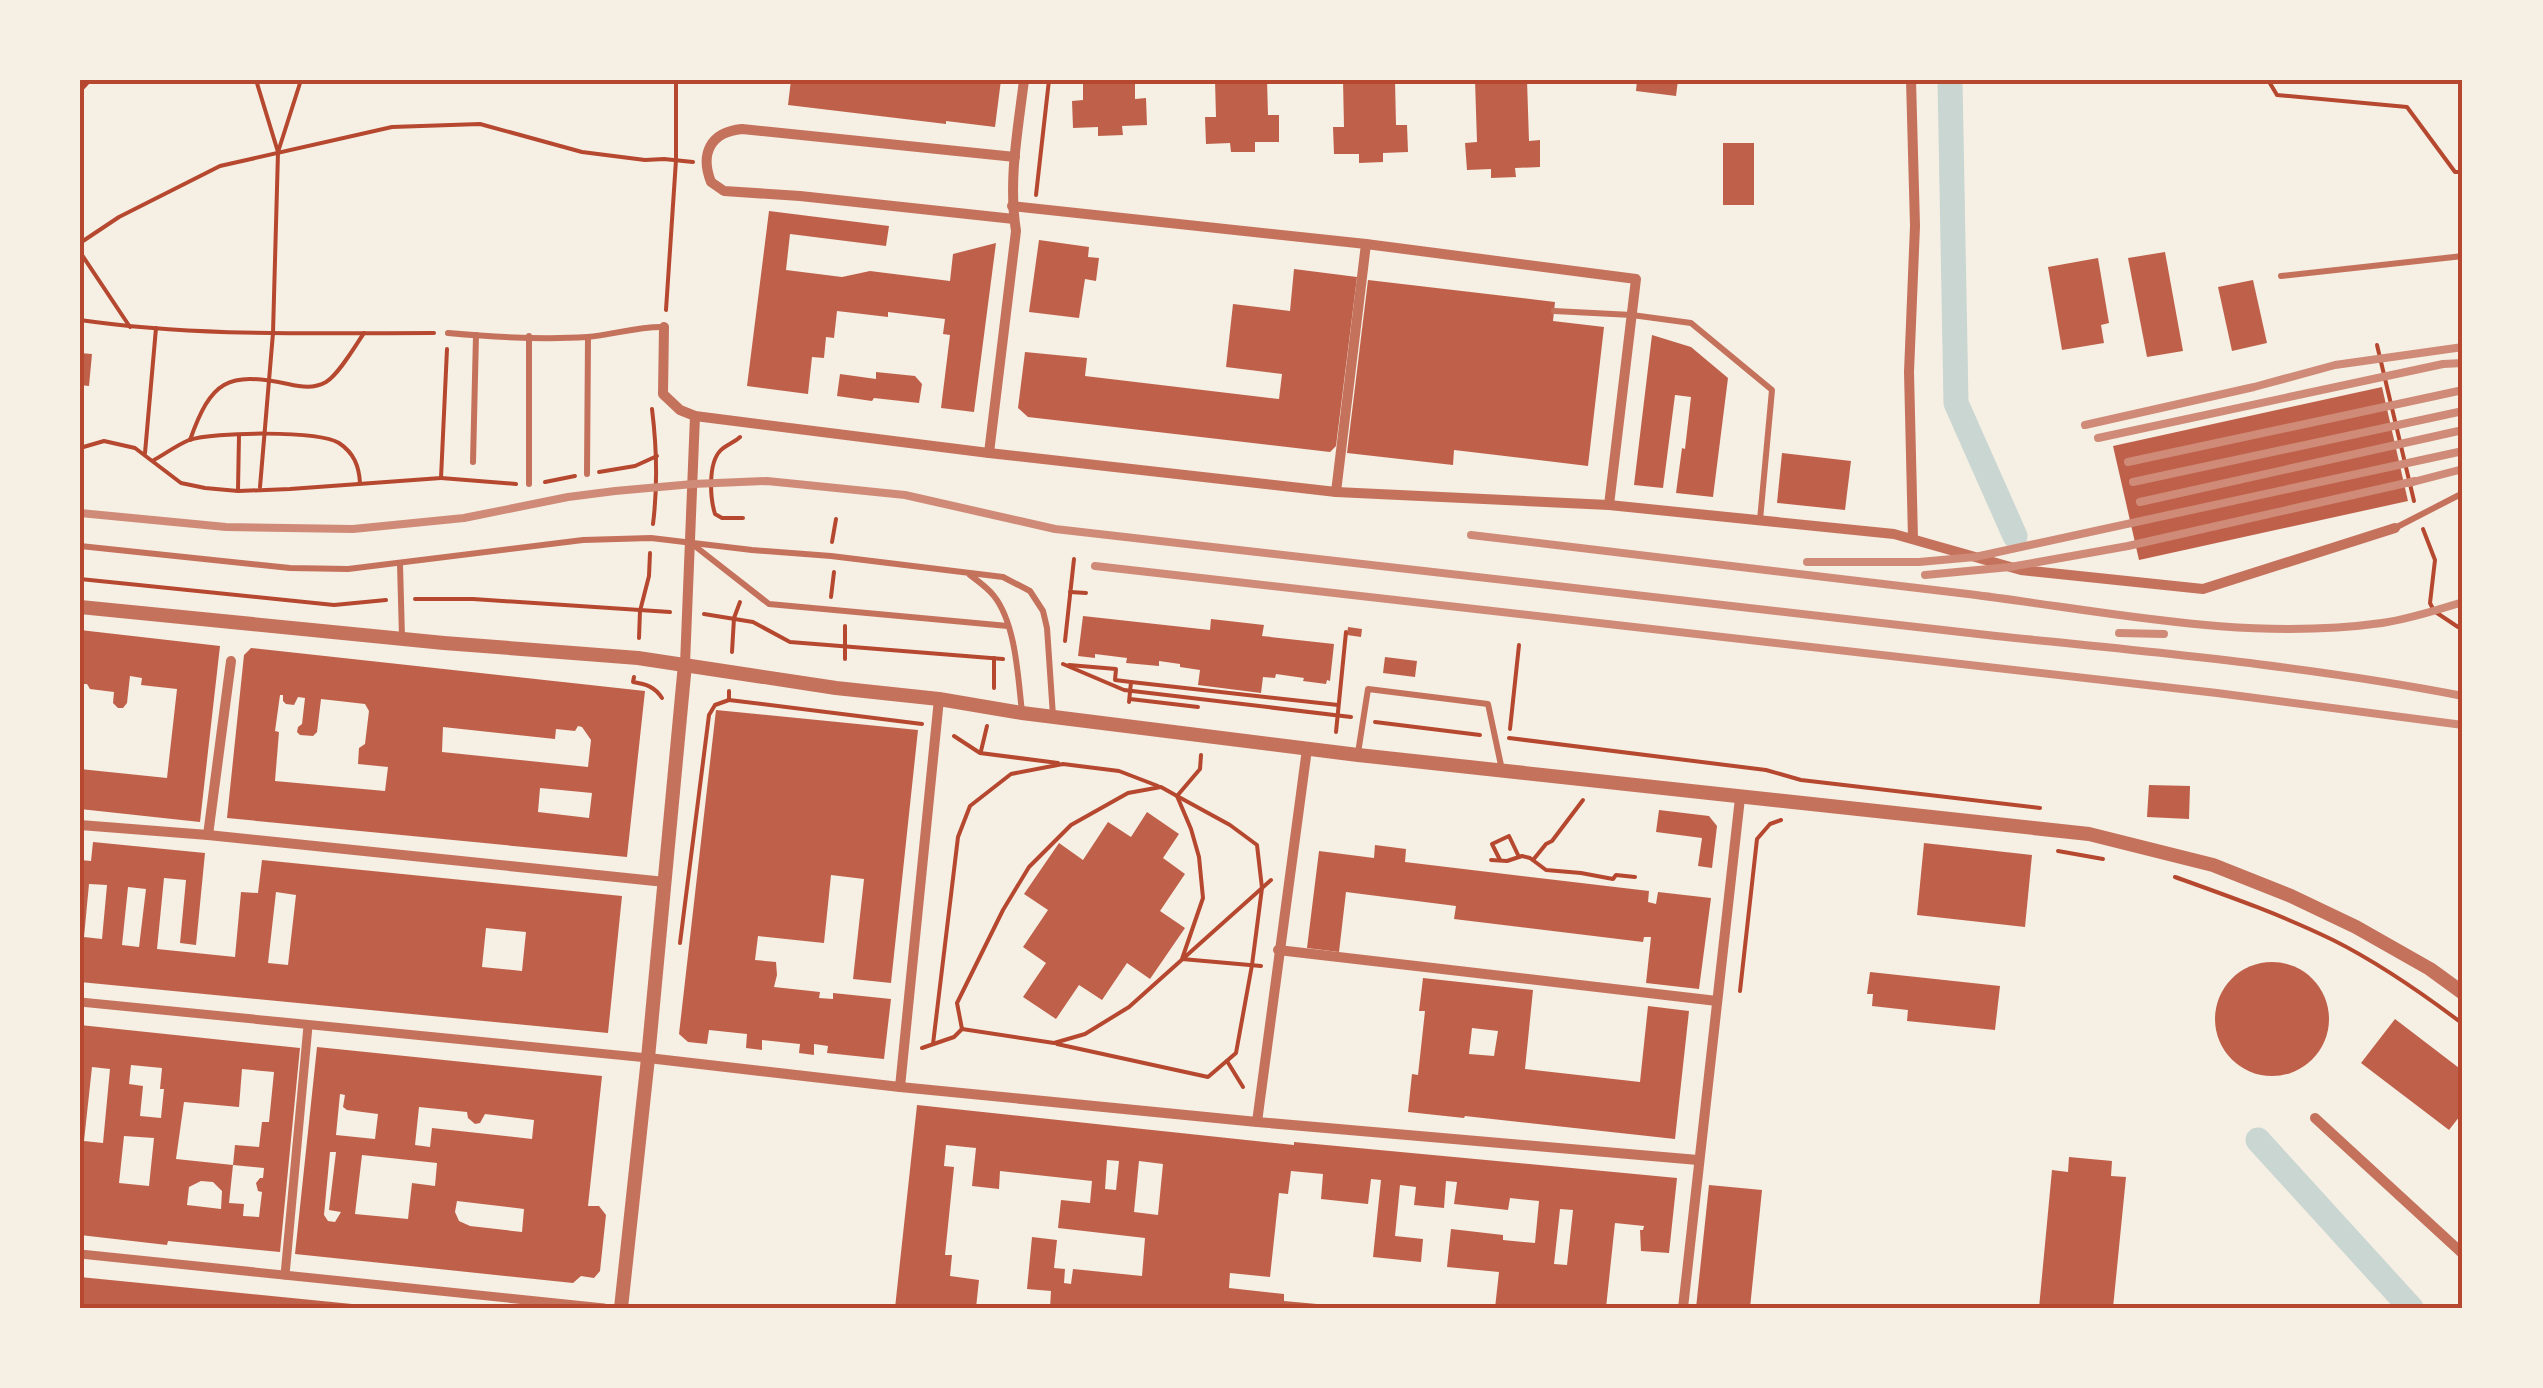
<svg xmlns="http://www.w3.org/2000/svg" width="2543" height="1388" font-family="Rubik,sans-serif">
<style>
.lines{fill:none;stroke-linecap:round;stroke-linejoin:round}
.canal{stroke:#c9d6d2;stroke-width:25}
.building{fill:#bf614a;fill-rule:evenodd}
.path{stroke:#b5482f;stroke-width:4}
.service{stroke:#c5725c;stroke-width:6}
.pedestrian{stroke:#c5725c;stroke-width:9}
.minor{stroke:#c5725c;stroke-width:10}
.tertiary{stroke:#c5725c;stroke-width:14}
.rail{stroke:#cf8b77;stroke-width:8}
.neatline{fill:none;stroke:#b5482f;stroke-width:4}
</style>
<rect width="100%" height="100%" fill="#f6efe4"/>
<g class="lines">
<g class="canal">
<path d="M1950,80L1956,403L2015,536"/>
<path d="M2258,1140L2411,1308"/>
</g>
</g>
<g class="building">
<path d="M791,80H1001L995,127L946,121V124L788,105Z"/>
<path d="M1083,80H1135V99L1146,98L1147,125L1122,126L1123,135L1098,136V127L1073,128L1072,101L1083,100Z"/>
<path d="M1215,80H1267L1268,115H1279V142H1255V152H1231L1230,143L1206,144L1205,117H1216Z"/>
<path d="M1343,80H1395L1396,125H1407L1408,152L1383,153V162L1359,163V154H1334L1333,127H1344Z"/>
<path d="M1475,80H1527L1529,141L1540,140V167L1515,168L1516,177L1491,178V169L1467,170L1465,143L1477,142Z"/>
<path d="M1637,80H1678L1676,96L1636,91Z"/>
<rect x="1723" y="143" width="31" height="62"/>
<path d="M769,211L889,226L886,246L790,234L786,270L842,277L870,271L950,281L953,254L996,243L974,412L941,408L950,335L943,334L945,319L888,312V317L837,311L834,338L826,337L824,358L812,357L808,394L747,386Z"/>
<path d="M1039,240L1089,247L1088,257L1099,258L1096,281L1085,279L1079,318L1029,312Z"/>
<path d="M2165,252L2183,351L2147,357L2128,258Z"/>
<path d="M2098,258L2109,323L2101,325L2104,343L2062,350L2048,267Z"/>
<path d="M1294,269L1357,277L1336,446L1330,452L1028,417L1018,408L1025,352L1087,358L1085,376L1279,399L1282,374L1226,367L1233,304L1290,311Z"/>
<path d="M1368,280L1555,302L1553,321L1604,327L1588,466L1454,450L1453,465L1347,453Z"/>
<path d="M2253,280L2267,343L2232,351L2218,287Z"/>
<path d="M1652,335L1691,347L1728,378L1713,497L1676,493L1682,448L1685,449L1691,397L1675,395L1663,488L1634,485Z"/>
<path d="M80,353L92,354L89,386L80,385Z"/>
<path d="M876,372L915,376L922,384L919,403L874,398L872,401L837,396L840,374L876,379Z"/>
<path d="M2382,387L2408,501L2139,560L2113,446Z"/>
<path d="M1782,453L1851,461L1845,510L1777,503Z"/>
<path d="M1083,616L1210,630L1211,619L1264,625L1262,636L1334,644L1330,681L1327,680L1326,684L1303,681L1304,678L1276,674L1275,678L1263,677L1261,693L1198,685L1200,670L1180,667V664L1159,661V666L1126,663L1127,658L1095,654V658L1078,656Z"/>
<path d="M1348,627L1362,629L1361,637L1347,635Z"/>
<path d="M80,630L220,646L200,822L80,809V769L167,778L177,689L141,685L142,678L130,676L127,703L123,708H118L113,703L114,692L90,689L87,684H80Z"/>
<path d="M251,648L645,691L627,857L227,818L244,655ZM280,695H283V701L286,704L294,705L298,697L305,698L302,724L298,727L297,732L300,735L313,736L317,732L321,699L365,704L369,711L365,744L359,748L358,764L388,767L385,791L275,781L279,732L275,731ZM578,726L582,727L591,740L588,767L442,752L443,727L555,739L556,729L575,731ZM540,788L592,793L589,818L538,812Z"/>
<path d="M1385,657L1417,661L1415,677L1383,673Z"/>
<path d="M716,710L918,730L891,983L853,979L864,879L831,875L824,943L758,936L755,960L776,962L777,975L774,987L820,992L819,998L833,999V993L891,999L884,1059L827,1053L828,1046L814,1044V1055L799,1053L800,1044L762,1040V1050L746,1048L747,1034L709,1030L707,1044L688,1042L679,1034Z"/>
<path d="M2149,785L2190,786L2189,819L2147,817Z"/>
<path d="M1659,810L1709,816L1717,826L1712,868L1698,866L1702,838L1656,832Z"/>
<path d="M1147,812L1179,834L1163,858L1185,874L1160,911L1185,928L1150,979L1127,963L1102,1000L1079,985L1056,1019L1023,997L1046,963L1023,947L1048,910L1024,894L1059,843L1083,860L1108,822L1131,837Z"/>
<path d="M93,842L205,853L196,945L180,943L186,880L164,878L157,949L235,957L241,892L258,893L262,860L622,896L608,1033L80,982V860L91,861ZM89,884L107,885L102,939L84,937ZM128,887L146,889L139,947L122,945ZM276,892L296,895L288,965L268,963ZM486,928L526,932L522,971L482,967Z"/>
<path d="M1924,843L2032,855L2025,927L1917,915Z"/>
<path d="M1375,845L1406,849L1405,862L1649,891L1648,902L1656,904L1658,892L1711,898L1699,989L1646,983L1651,937H1644L1643,942L1454,919L1456,906L1346,892L1339,952L1307,948L1319,851L1374,858Z"/>
<circle cx="2272" cy="1019" r="57"/>
<path d="M1870,972L2000,986L1995,1030L1907,1021L1908,1010L1872,1006L1873,994H1867Z"/>
<path d="M1423,978L1533,990L1525,1069L1640,1082L1648,1006L1689,1011L1675,1139L1465,1116L1464,1118L1408,1112L1412,1074L1418,1075L1425,1011H1419ZM1472,1028L1498,1031L1494,1056L1469,1054Z"/>
<path d="M2395,1019L2463,1071V1112L2449,1130L2361,1063Z"/>
<path d="M80,1025L300,1048L280,1252L168,1241L167,1245L80,1235ZM131,1065L162,1068L160,1089H164L161,1118L140,1116L143,1086L129,1084ZM92,1067L110,1069L103,1143L84,1141ZM242,1069L274,1072L269,1122H262L259,1147L235,1145L233,1165L264,1168L263,1178H260L256,1183L258,1191L262,1192L259,1217L243,1216L244,1204L229,1203L233,1165L176,1159L184,1102L239,1107ZM124,1136L154,1138L149,1186L119,1183ZM201,1181L213,1182L222,1191L221,1209L187,1205L189,1187Z"/>
<path d="M317,1047L602,1076L588,1206H599L606,1215L600,1271L594,1278L581,1276L573,1283L295,1254ZM340,1094L345,1095L343,1107L347,1110L378,1114L375,1139L336,1135ZM419,1107L467,1112L468,1118L475,1124L480,1123L485,1114L534,1120L532,1139L432,1128L430,1147L415,1145ZM330,1152H336L329,1210L341,1212L335,1222L328,1221L324,1215ZM362,1155L437,1163L435,1186L412,1183L408,1219L355,1214ZM457,1201L524,1209L522,1232L470,1226L459,1221L455,1212Z"/>
<path d="M917,1105L1294,1145V1142L1677,1178L1669,1253L1641,1251L1640,1230H1643L1644,1226L1615,1223L1606,1308H1495L1499,1272L1447,1267L1451,1229L1503,1235V1240L1535,1243L1539,1201L1510,1198L1508,1210L1454,1204L1457,1182L1446,1181L1444,1208L1414,1205L1416,1187L1400,1185L1395,1236L1423,1239L1421,1262L1373,1257L1381,1180L1371,1179L1368,1204L1321,1199L1323,1174L1291,1171L1288,1194L1279,1193L1270,1277L1230,1273L1229,1288L1284,1294V1301L1328,1305V1308H1050L1051,1291L1027,1289L1032,1237L1057,1240L1054,1268L1065,1269L1064,1283L1071,1284L1073,1269L1142,1276L1145,1238L1058,1228L1061,1200L1090,1203L1092,1181L1000,1171L999,1189L972,1186L976,1148L946,1145L944,1166L954,1167L945,1255H952L950,1276L979,1280L976,1308H895ZM1107,1160L1119,1161L1116,1190L1105,1189ZM1139,1161L1163,1164L1158,1215L1134,1212ZM1560,1209L1573,1210L1567,1265L1554,1264Z"/>
<path d="M2069,1157L2112,1161L2111,1176L2126,1177L2113,1308H2039L2052,1170L2068,1172Z"/>
<path d="M1709,1185L1762,1190L1750,1308H1696Z"/>
<path d="M80,1277L362,1305V1308H80Z"/>
</g>
<g class="lines">
<g class="path">
<path d="M256,80L278,152L273,333L260,487"/>
<path d="M2268,80L2277,95L2407,107L2455,172H2463"/>
<path d="M80,91L90,80"/>
<path d="M278,152L301,80"/>
<path d="M1036,195L1049,80"/>
<path d="M80,243L119,217L220,166L392,127L480,124L582,152L645,160L664,159L693,162"/>
<path d="M80,252L130,327"/>
<path d="M666,310L676,160V80"/>
<path d="M80,320C197,337 316,333 434,333"/>
<path d="M2377,345L2414,501"/>
<path d="M652,409C657,449 658,484 653,524"/>
<path d="M740,437C734,443 725,445 720,451C708,464 710,498 715,514L722,518H743"/>
<path d="M190,440C211,381 227,371 288,384C301,387 314,389 326,382C339,374 355,346 364,333"/>
<path d="M80,448L104,441L135,448L181,483L205,488L238,491L290,489L441,478L447,349"/>
<path d="M145,453L156,328"/>
<path d="M154,460C165,454 177,445 189,440C213,432 318,430 339,443C354,453 359,466 360,483"/>
<path d="M599,472L635,466L657,456"/>
<path d="M441,478L516,484"/>
<path d="M545,482L575,476"/>
<path d="M238,490L239,435"/>
<path d="M2423,529L2435,560L2430,603L2434,611L2458,627H2463"/>
<path d="M832,542L836,519"/>
<path d="M80,579L334,605L386,600"/>
<path d="M1070,592L1086,593"/>
<path d="M831,597L834,572"/>
<path d="M415,599H473L670,612"/>
<path d="M704,614L753,622L790,642L1003,659"/>
<path d="M845,626V659"/>
<path d="M639,638L640,611L649,576L650,553"/>
<path d="M1065,641L1074,559"/>
<path d="M732,652L734,618L740,602"/>
<path d="M994,658V688"/>
<path d="M1063,664L1124,690L1351,717"/>
<path d="M1069,665L1116,669L1115,680L1131,682L1129,702"/>
<path d="M634,677L633,682C646,684 655,687 662,698"/>
<path d="M1131,682L1338,705"/>
<path d="M1130,699L1198,707"/>
<path d="M729,700L922,724"/>
<path d="M1375,722L1480,735"/>
<path d="M1510,729L1519,645"/>
<path d="M1336,732L1346,632"/>
<path d="M954,736L980,753L1058,763"/>
<path d="M1509,738L1766,770L1801,780L2040,808"/>
<path d="M981,751L987,726"/>
<path d="M2058,851L2103,859"/>
<path d="M1491,860L1507,861L1522,856L1530,858L1546,870L1581,873L1613,879L1616,875L1635,877"/>
<path d="M1500,860L1492,844L1509,836L1519,857"/>
<path d="M1533,860L1546,844L1552,841L1583,800"/>
<path d="M2175,877C2228,896 2282,915 2333,940C2379,963 2422,993 2463,1024"/>
<path d="M680,943L709,715L715,705L729,700V691"/>
<path d="M1261,966L1182,959L1203,898L1199,857L1191,829L1177,796L1161,787L1128,793L1071,825L1029,867L1003,910L957,1003L962,1029L1054,1043L1085,1034L1129,1007L1271,880"/>
<path d="M1740,991L1757,839L1770,824L1781,820"/>
<path d="M933,1044L958,837L970,806L1011,774L1063,764L1119,771L1158,786"/>
<path d="M1057,1044L1208,1077L1236,1053L1252,965L1262,888L1257,845L1230,825L1177,796L1200,769L1201,755"/>
<path d="M922,1048L954,1037L962,1029"/>
<path d="M1227,1061L1243,1087"/>
</g>
<g class="service">
<path d="M2281,276L2463,256"/>
<path d="M1554,311L1632,315L1691,323L1772,390L1760,520"/>
<path d="M448,333C493,337 542,340 587,337C613,335 638,326 664,327"/>
<path d="M529,336V484"/>
<path d="M473,462L476,335"/>
<path d="M587,474L588,337"/>
<path d="M2395,528L2463,493"/>
<path d="M691,543L769,604L1008,626"/>
<path d="M80,546L290,568L348,569L583,540L651,538L752,550L831,556L1003,577L1030,591L1043,611L1047,628L1053,716"/>
<path d="M400,564L402,637"/>
<path d="M970,575C978,581 988,588 994,596C1016,624 1018,678 1022,712"/>
<path d="M1358,753L1368,689L1488,704L1502,770"/>
</g>
<g class="pedestrian">
<path d="M80,1002L648,1058"/>
<path d="M80,1254L604,1308"/>
<path d="M285,1275L308,1026"/>
</g>
<g class="minor">
<path d="M1911,80L1915,226L1909,372L1913,539"/>
<path d="M1012,206L1366,244L1636,279L1609,505"/>
<path d="M1014,219L800,196L724,191L711,182C700,154 710,132 742,129L1015,157"/>
<path d="M664,327L663,394L680,410L695,416L989,453L1336,492L1609,505L1894,534L2021,570L2203,589L2395,528"/>
<path d="M989,453L1016,231C1008,180 1018,130 1024,80"/>
<path d="M1336,492L1366,244"/>
<path d="M685,664L695,416"/>
<path d="M80,825L208,835L665,882"/>
<path d="M208,835L231,661"/>
<path d="M1278,950L1717,1001"/>
<path d="M648,1058L900,1087L1257,1122L1698,1160"/>
<path d="M900,1087L939,699"/>
<path d="M2315,1118L2463,1254"/>
<path d="M1257,1122L1307,749"/>
<path d="M1683,1308L1740,798"/>
</g>
<g class="tertiary">
<path d="M80,607L444,643L638,658L836,688L939,699L1022,713L1358,755L2089,834L2213,865L2291,896L2356,927L2430,969L2463,993"/>
<path d="M621,1308L648,1058L685,664"/>
</g>
<g class="rail">
<path d="M2085,425L2254,387L2335,365L2463,347"/>
<path d="M2098,438L2443,364L2463,363"/>
<path d="M2128,462L2463,390"/>
<path d="M2133,482L2463,411"/>
<path d="M2409,483L2463,469"/>
<path d="M2140,502L2463,430"/>
<path d="M80,513L226,527L353,529L464,518L568,497L615,491L693,484L767,481L905,495L1055,529L1996,636C2151,652 2309,666 2463,696"/>
<path d="M1471,535C1637,554 1803,573 1968,594C2106,611 2243,642 2382,623C2410,619 2437,610 2463,602"/>
<path d="M1807,562H1919L1975,557L2463,451"/>
<path d="M1095,566L2217,693L2463,725"/>
<path d="M1925,575L2010,567L2128,546L2415,481"/>
<path d="M2119,633L2164,634"/>
</g>
</g>
<rect width="2543" height="1388" fill="none" stroke="#f6efe4" stroke-width="165"/>
<rect x="82" y="82" width="2378" height="1224" class="neatline"/>
</svg>
